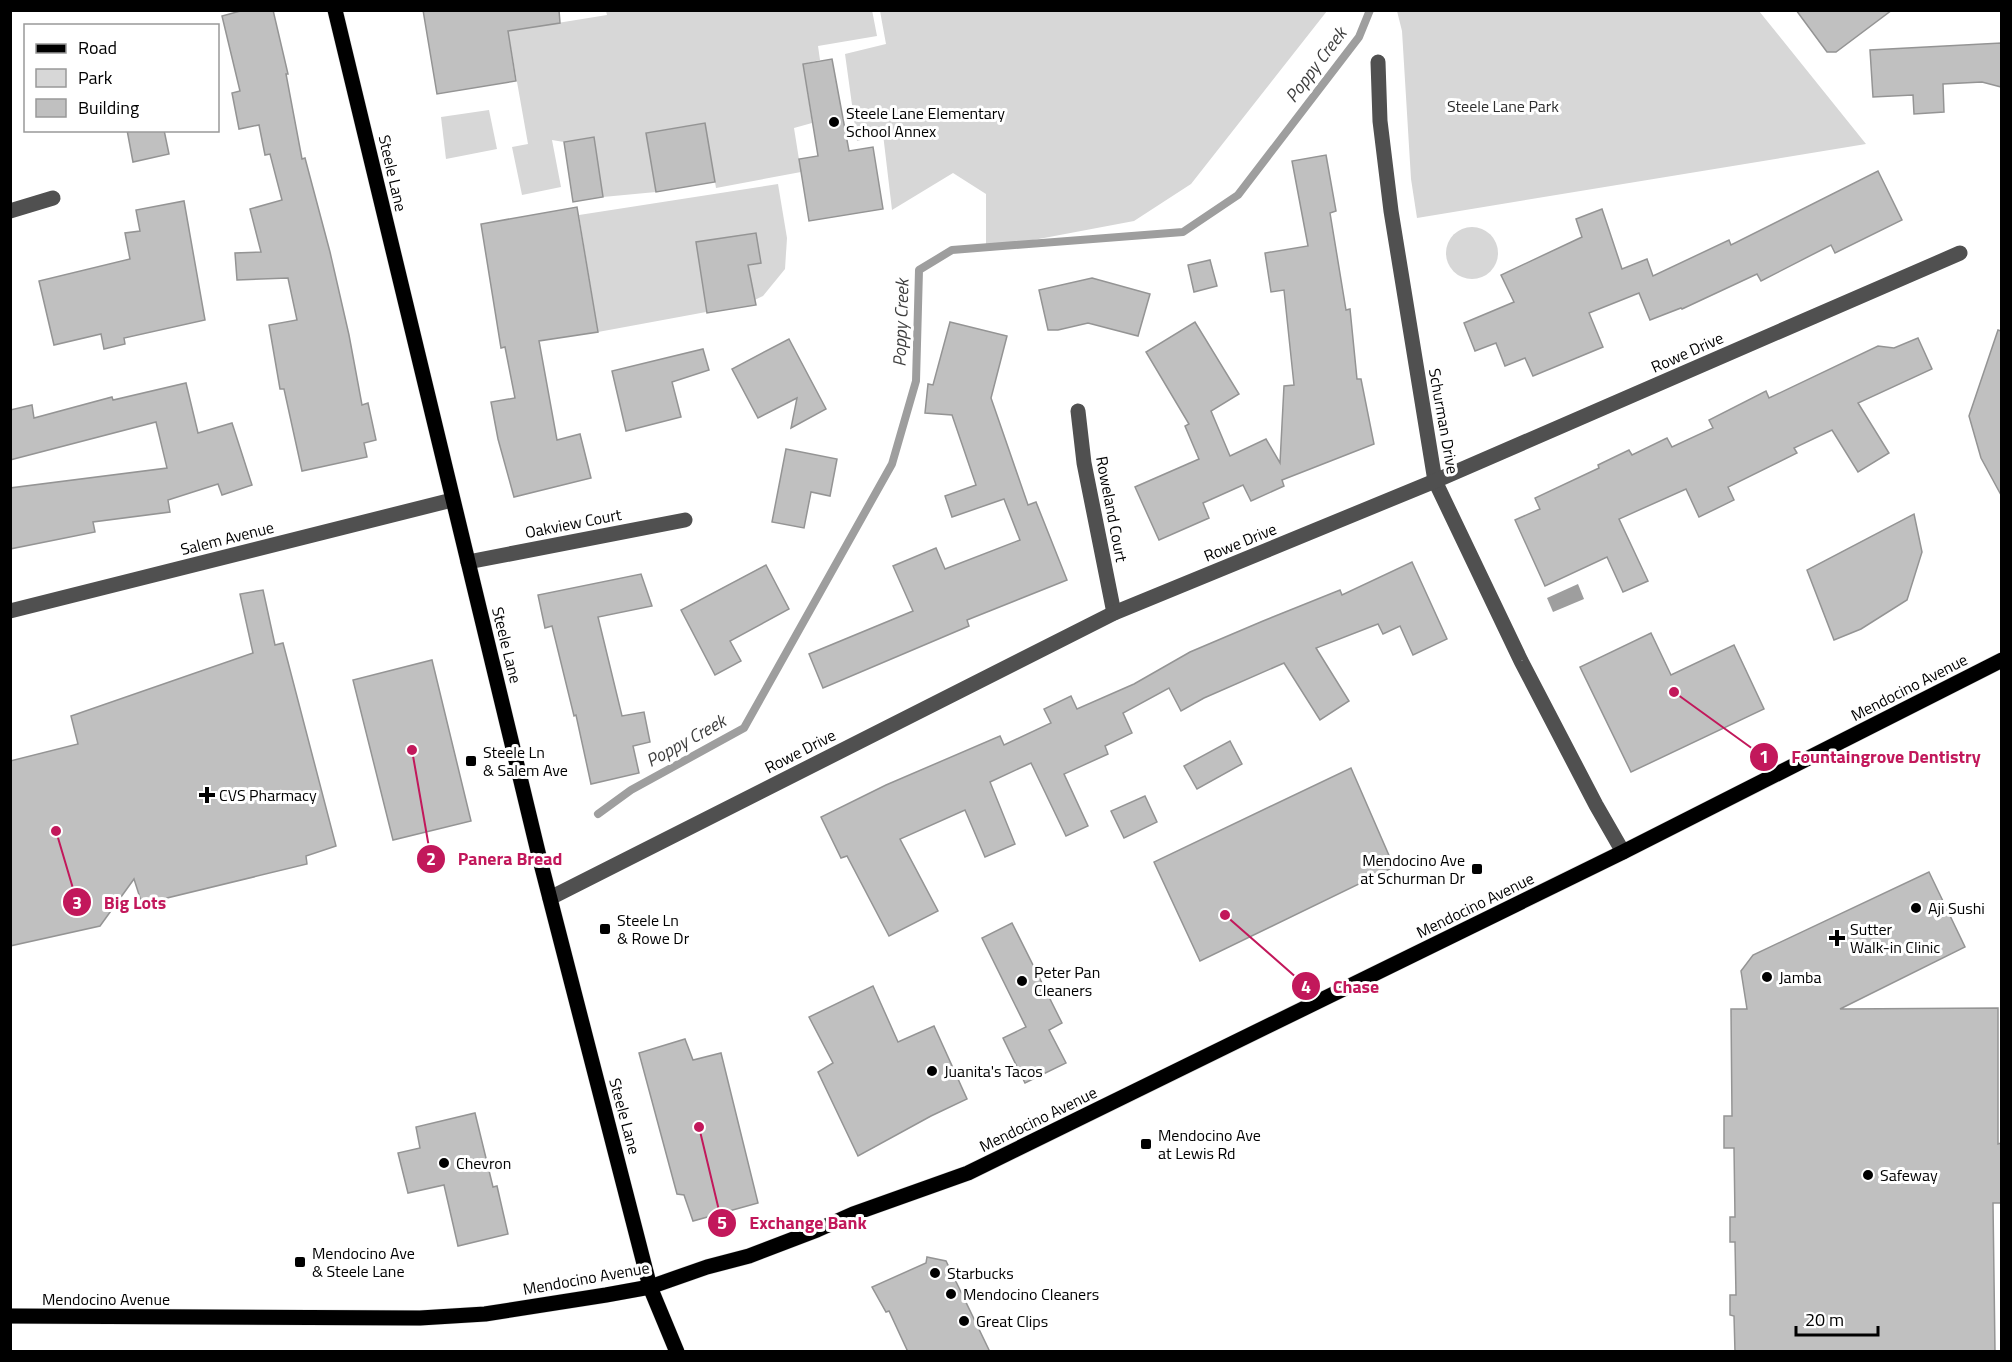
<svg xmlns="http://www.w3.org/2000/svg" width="2012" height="1362" font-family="'Titillium Web',sans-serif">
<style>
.green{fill:#d7d7d7}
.water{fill:#9e9e9e}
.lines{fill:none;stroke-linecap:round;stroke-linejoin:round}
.stream{stroke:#9e9e9e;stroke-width:8}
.building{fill:#c0c0c0;stroke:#949494;stroke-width:1.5}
.major-casing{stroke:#dbdbdb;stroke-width:16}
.minor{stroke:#505050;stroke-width:15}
.major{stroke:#000;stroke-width:15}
.poi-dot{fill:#000;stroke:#fff;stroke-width:2}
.labels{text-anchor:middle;stroke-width:6;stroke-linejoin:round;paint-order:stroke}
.park-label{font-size:16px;fill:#2e2e2e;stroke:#fff}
.poi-label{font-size:16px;fill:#000;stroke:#fff;text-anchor:start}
.street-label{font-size:16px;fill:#000;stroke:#fff}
.water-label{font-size:18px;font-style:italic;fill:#3f3f3f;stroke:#fff}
.leader{fill:none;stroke:#c2185b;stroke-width:2}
.callout-dot{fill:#c2185b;stroke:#fff;stroke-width:2}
.mark-label{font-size:18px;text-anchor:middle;font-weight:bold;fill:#fff}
.callout-label{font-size:18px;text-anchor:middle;font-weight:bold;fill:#c2185b;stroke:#fff;stroke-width:6;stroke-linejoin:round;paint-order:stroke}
</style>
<rect width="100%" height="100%" fill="#fff"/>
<g class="green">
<path d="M872,10L877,36L818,46L820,60L803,64L812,123L794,128L801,172L716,188L705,123L646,133L656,192L603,197L593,137L564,142L552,140L561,187L522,195L512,147L528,144L508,31L607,15L606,11Z"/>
<path d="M880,11V10L1327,11L1191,184L1134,221L986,249V194L953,173L892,210L883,134L857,141L845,54L886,44Z"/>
<path d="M1397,11H1759L1866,144L1417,218L1411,179L1402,31Z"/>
<path d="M489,110L497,149L446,159L441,117Z"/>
<path d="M778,184L787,238L785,269L763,296L744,305L598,332L579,215Z"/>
<circle cx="1472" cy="253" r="26"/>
</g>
<path class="water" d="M1578,584L1584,599L1553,612L1547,598Z"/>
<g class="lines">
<path class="stream" d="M598,814L631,790L744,728L892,464L916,381L919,270L952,250L1183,232L1238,195L1359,37L1370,10"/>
</g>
<g class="building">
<path d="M244,10H273L288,74H286L302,159L305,158L330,252L349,335L362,405L368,403L376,440L364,443L367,457L302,471L284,389H280L269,325L297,320L288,278L237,280L235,253L261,252L250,209L282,200L270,154L265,155L259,125L239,129L232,93L240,91L222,16Z"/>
<path d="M423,10H559L560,23L508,31L516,81L437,94Z"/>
<path d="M1796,10H1892L1836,52H1827Z"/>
<path d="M2001,43V87L1982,82L1943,84L1944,112L1914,114L1913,95L1873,97L1870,50Z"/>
<path d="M832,59L849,151L873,147L883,209L809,221L799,159L818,156L803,64Z"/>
<path d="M705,123L715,182L656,192L646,133Z"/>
<path d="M127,130H164L169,154L133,162Z"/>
<path d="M594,137L603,197L573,202L564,142Z"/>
<path d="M1326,155L1336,211L1330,213L1346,310L1350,309L1357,379H1361L1374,444L1282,480L1284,486L1251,501L1243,485L1203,503L1209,518L1159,540L1135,487L1199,459L1185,426L1189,424L1146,352L1195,322L1239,394L1211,411L1230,456L1266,439L1280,463L1284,386L1294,385L1284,290L1271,292L1265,253L1308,246L1292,161Z"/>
<path d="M1878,171L1902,220L1835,253L1831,245L1761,281L1757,274L1682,309L1681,308L1650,320L1639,293L1589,313L1603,347L1533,376L1525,358L1505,366L1496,343L1475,351L1464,323L1514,302L1501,275L1582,237L1576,219L1602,209L1622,269L1647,259L1653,276L1729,240L1731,245Z"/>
<path d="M184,201L205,320L124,338L125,344L104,349L101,334L54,345L39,281L130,259L125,233L140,231L136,210Z"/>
<path d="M577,207L598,332L539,341L557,440L580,434L591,478L514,497L498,439L491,402L515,398L505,347L501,348L481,224Z"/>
<path d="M756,233L761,263L748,265L756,305L707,313L696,242Z"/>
<path d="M1210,260L1217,286L1194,292L1188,265Z"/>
<path d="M1092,278L1150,294L1138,336L1088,323L1058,330H1048L1039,290Z"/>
<path d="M950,322L1007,336L991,398L1028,505L1036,502L1067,580L967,620L969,626L823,688L809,654L913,611L893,566L936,548L945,569L1020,540L1004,499L952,517L945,496L976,485L952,415L925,413L928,384L933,385Z"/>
<path d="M1998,330L2001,331V495L1981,458L1969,416Z"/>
<path d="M1918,338L1932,369L1858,403L1889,453L1858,472L1832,430L1794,448L1797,453L1728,487L1734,500L1699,517L1686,489L1619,519L1648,581L1623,592L1607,557L1545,586L1515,520L1540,509L1535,498L1599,468L1598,465L1629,450L1632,455L1667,438L1672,447L1713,428L1709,420L1766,391L1769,398L1878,346L1894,348Z"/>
<path d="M789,339L826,409L791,428L797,398L758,418L732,369Z"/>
<path d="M703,349L709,370L672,382L681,417L626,431L612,371Z"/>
<path d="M186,383L198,433L232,423L252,485L222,495L218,484L168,500L170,512L93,522L95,532L10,549V488L167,468L156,422L10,460V410L32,405L34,418L112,397L113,400Z"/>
<path d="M786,449L837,459L830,496L811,492L804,528L772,522Z"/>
<path d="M1914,514L1922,552L1907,600L1861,629L1834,640L1807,570Z"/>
<path d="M1412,562L1447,639L1413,655L1400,626L1383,634L1378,624L1316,648L1349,701L1320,720L1284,663L1204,698L1181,711L1169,688L1123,713L1132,733L1105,746L1108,754L1064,774L1088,826L1066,836L1031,763L990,782L1015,844L985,857L965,810L900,839L938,911L889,936L847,856L841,858L821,817L886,785L1000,736L1004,745L1051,723L1044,709L1071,696L1077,709L1134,684L1190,652L1263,621L1340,590L1342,595Z"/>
<path d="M766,565L789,609L730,641L741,661L715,675L681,610Z"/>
<path d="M641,574L652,606L598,617L622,716L644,712L650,742L633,746L639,773L591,784L576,715L574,716L552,626L545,628L538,595Z"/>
<path d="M263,590L275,645L283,643L336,846L306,856L307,864L142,904L134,879L100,926L10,946V761L78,744L71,716L253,653L240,594Z"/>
<path d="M1651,633L1671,675L1734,645L1764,709L1631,772L1580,667Z"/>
<path d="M432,660L471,821L393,840L353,680Z"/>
<path d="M1230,741L1242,764L1197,789L1184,766Z"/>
<path d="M1351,768L1394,867L1200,961L1154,862Z"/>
<path d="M1145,796L1157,822L1124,838L1111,811Z"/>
<path d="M1929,872L1965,947L1840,1009L1998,1008V1144L2001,1143V1203H1993L1995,1352H1735L1734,1316L1730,1315V1295H1736L1735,1242H1730V1217H1735L1734,1148H1724V1116H1732L1731,1009H1747L1741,971L1753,955Z"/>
<path d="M1012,923L1062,1023L1049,1030L1066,1063L1025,1083L1003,1038L1026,1027L982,938Z"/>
<path d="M873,986L898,1042L934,1026L967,1099L931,1116L858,1156L818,1072L833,1063L809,1017Z"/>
<path d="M685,1039L693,1060L721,1053L758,1203L693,1221L684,1195L677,1194L639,1053Z"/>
<path d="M475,1113L493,1187L497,1186L508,1234L458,1246L444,1185L408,1193L398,1153L420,1148L416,1127Z"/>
<path d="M927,1257L946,1261L990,1352H908L889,1311L886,1312L872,1287L926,1263Z"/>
</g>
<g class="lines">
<g class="major-casing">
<g id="major">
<path d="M335,10L539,856L650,1287L677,1352"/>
<path d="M10,1316L420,1318L485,1314L606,1295L650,1287L707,1267L749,1256L817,1230L853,1214L968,1173L1623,852L2002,660"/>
</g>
</g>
<g class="minor">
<path d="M1378,62L1380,121L1391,211L1435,481L1521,661L1596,805L1623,852"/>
<path d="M10,211L53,198"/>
<path d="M1078,411L1084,463L1114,613"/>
<path d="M468,562L685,520"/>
<path d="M10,611L452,500"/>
<path d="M550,898L1114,613L1435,481L1960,253"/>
</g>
<use href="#major" class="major"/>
</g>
<g class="poi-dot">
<circle cx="834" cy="122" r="6"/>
<rect x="465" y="755" width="12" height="12" rx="3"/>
<path d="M204 786h6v6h6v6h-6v6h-6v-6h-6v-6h6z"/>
<rect x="1471" y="863" width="12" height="12" rx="3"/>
<circle cx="1916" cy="908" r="6"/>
<rect x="599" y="923" width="12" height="12" rx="3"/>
<path d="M1834 929h6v6h6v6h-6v6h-6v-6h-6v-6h6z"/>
<circle cx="1767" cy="977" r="6"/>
<circle cx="1022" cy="981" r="6"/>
<circle cx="932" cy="1071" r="6"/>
<rect x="1140" y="1138" width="12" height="12" rx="3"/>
<circle cx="444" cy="1163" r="6"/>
<circle cx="1868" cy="1175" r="6"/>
<rect x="294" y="1256" width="12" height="12" rx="3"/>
<circle cx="935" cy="1273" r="6"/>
<circle cx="951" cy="1294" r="6"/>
<circle cx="964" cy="1321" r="6"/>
</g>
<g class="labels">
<g class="park-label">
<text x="1503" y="112">Steele Lane Park</text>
</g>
<g class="poi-label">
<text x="846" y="119">Steele Lane Elementary<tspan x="846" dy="18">School Annex</tspan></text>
<text x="483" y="758">Steele Ln<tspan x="483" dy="18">&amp; Salem Ave</tspan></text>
<text x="219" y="801">CVS Pharmacy</text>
<text x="1465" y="866" text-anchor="end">Mendocino Ave<tspan x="1465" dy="18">at Schurman Dr</tspan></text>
<text x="1928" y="914">Aji Sushi</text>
<text x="617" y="926">Steele Ln<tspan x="617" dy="18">&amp; Rowe Dr</tspan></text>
<text x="1850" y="935">Sutter<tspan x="1850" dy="18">Walk-in Clinic</tspan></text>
<text x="1034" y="978">Peter Pan<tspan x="1034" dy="18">Cleaners</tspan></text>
<text x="1779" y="983">Jamba</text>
<text x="944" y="1077">Juanita's Tacos</text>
<text x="1158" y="1141">Mendocino Ave<tspan x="1158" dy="18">at Lewis Rd</tspan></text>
<text x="456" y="1169">Chevron</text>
<text x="1880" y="1181">Safeway</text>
<text x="312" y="1259">Mendocino Ave<tspan x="312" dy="18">&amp; Steele Lane</tspan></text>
<text x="947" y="1279">Starbucks</text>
<text x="963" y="1300">Mendocino Cleaners</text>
<text x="976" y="1327">Great Clips</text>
</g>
<g class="street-label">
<text transform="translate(393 173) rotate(77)" y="6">Steele Lane</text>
<text transform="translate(1687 352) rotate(-24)" y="6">Rowe Drive</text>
<text transform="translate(1444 421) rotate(80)" y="6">Schurman Drive</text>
<text transform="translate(1112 509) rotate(79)" y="6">Roweland Court</text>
<text transform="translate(573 523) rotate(-11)" y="6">Oakview Court</text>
<text transform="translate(227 538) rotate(-14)" y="6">Salem Avenue</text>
<text transform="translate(1240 542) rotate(-22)" y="6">Rowe Drive</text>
<text transform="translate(507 645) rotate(76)" y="6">Steele Lane</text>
<text transform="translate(1909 687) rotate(-27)" y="6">Mendocino Avenue</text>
<text transform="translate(800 751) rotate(-27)" y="6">Rowe Drive</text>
<text transform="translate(1475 905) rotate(-26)" y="6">Mendocino Avenue</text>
<text transform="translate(625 1116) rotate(75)" y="6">Steele Lane</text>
<text transform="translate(1038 1119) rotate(-26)" y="6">Mendocino Avenue</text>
<text transform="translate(586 1278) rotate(-10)" y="6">Mendocino Avenue</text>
<text x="106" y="1305">Mendocino Avenue</text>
</g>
<g class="water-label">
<text transform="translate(1316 65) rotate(-53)" y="6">Poppy Creek</text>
<text transform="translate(901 323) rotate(-88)" y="6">Poppy Creek</text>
<text transform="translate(686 741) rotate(-29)" y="6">Poppy Creek</text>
</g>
</g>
<path class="leader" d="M1674 692L1764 757M412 750L431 859M56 831L77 902M1225 915L1306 986M699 1127L722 1223"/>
<g class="callout-dot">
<circle cx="1674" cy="692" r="6"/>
<circle cx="412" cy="750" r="6"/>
<circle cx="56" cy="831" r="6"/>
<circle cx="1225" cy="915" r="6"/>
<circle cx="699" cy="1127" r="6"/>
<circle cx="1764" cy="757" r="15"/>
<circle cx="431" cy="859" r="15"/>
<circle cx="77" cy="902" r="15"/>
<circle cx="1306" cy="986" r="15"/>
<circle cx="722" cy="1223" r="15"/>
</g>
<g class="mark-label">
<text x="1764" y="763">1</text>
<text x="431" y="865">2</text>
<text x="77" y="909">3</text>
<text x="1306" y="993">4</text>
<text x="722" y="1229">5</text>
</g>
<g class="callout-label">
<text x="1886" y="763">Fountaingrove Dentistry</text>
<text x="510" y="865">Panera Bread</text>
<text x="135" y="909">Big Lots</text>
<text x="1356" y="993">Chase</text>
<text x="808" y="1229">Exchange Bank</text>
</g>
<rect width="2012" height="1362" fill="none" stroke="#000000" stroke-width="24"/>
<rect x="24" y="24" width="195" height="108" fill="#ffffff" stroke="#999999" stroke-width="1.5"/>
<rect x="36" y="44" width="30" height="9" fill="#000000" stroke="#999999" stroke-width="1.5"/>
<text x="78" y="54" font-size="18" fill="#000000">Road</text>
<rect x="36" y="69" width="30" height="18" fill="#d7d7d7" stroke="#999999" stroke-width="1.5"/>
<text x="78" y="84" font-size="18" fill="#000000">Park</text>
<rect x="36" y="99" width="30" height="18" fill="#c0c0c0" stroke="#999999" stroke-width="1.5"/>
<text x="78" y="114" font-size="18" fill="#000000">Building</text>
<path d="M1796 1326v9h82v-9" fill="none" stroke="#000000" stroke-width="3"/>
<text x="1805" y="1326" font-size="18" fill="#000000" stroke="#ffffff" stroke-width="4.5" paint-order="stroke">20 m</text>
</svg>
